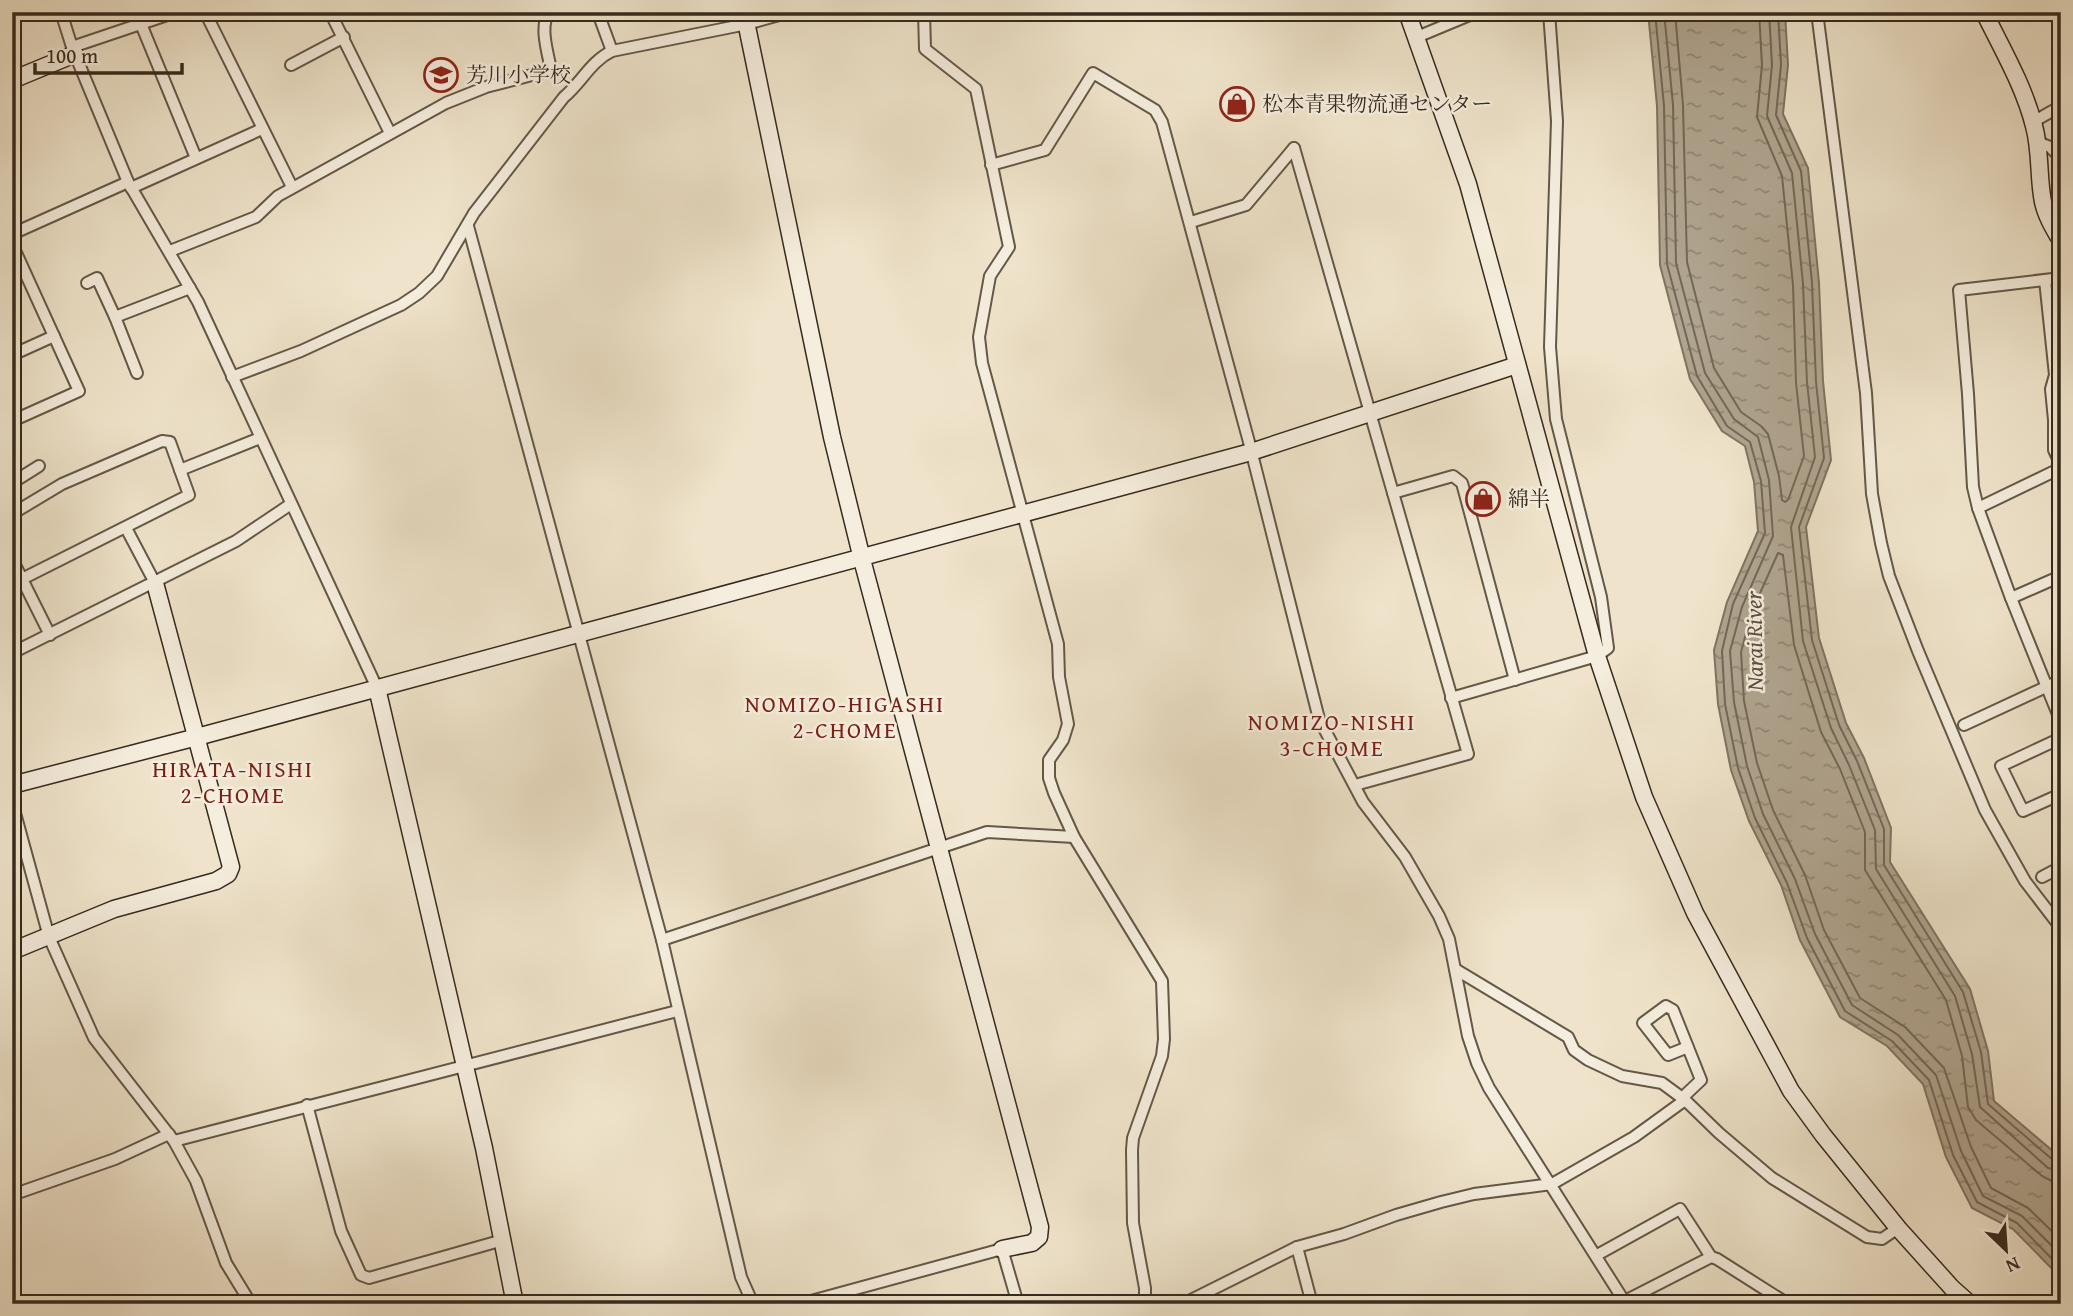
<svg xmlns="http://www.w3.org/2000/svg" width="2073" height="1316" font-family="'Gentium Book Plus','Noto Serif JP',serif">
<style>
.water{fill:url(#water-ripples);stroke:#7f7462;stroke-width:2}
.lines{fill:none;stroke-linecap:round;stroke-linejoin:round}
.shore{stroke:#736856;stroke-width:2}
.street-casing{stroke:#645848;stroke-width:14}
.secondary-casing{stroke:#362a1d;stroke-width:19}
.street{stroke:#f5eddd;stroke-width:10}
.secondary{stroke:#f5eddd;stroke-width:16}
.labels{text-anchor:middle;stroke-width:5;stroke-linejoin:round;paint-order:stroke}
.poi-label{font-size:21px;fill:#362a1d;stroke:#f5eddd;text-anchor:start}
.water-label{font-size:23px;font-style:italic;fill:#5b4f40;stroke:#f5eddd}
.neighbourhood-label{font-size:23px;letter-spacing:2px;fill:#7a1f14;stroke:#f5eddd}
</style>
<defs>
<pattern id="water-ripples" width="26" height="14" patternUnits="userSpaceOnUse" patternTransform="scale(1.75)"><rect width="26" height="14" fill="#b0a590"/><path d="M2 4q2-2 4 0t4 0M15 11q2-2 4 0t4 0" fill="none" stroke="#908775"/></pattern>
</defs>
<rect width="100%" height="100%" fill="#efe4cb"/>
<filter id="stains"><feTurbulence type="fractalNoise" baseFrequency=".00286" numOctaves="4"/><feColorMatrix values="0 0 0 0 .2 0 0 0 0 .09 0 0 0 0 .02 0 0 0 .5 -.17"/></filter>
<radialGradient id="worn" r=".72"><stop offset=".6" stop-color="#630" stop-opacity="0"/><stop offset="1" stop-color="#630" stop-opacity=".3"/></radialGradient>
<path class="water" d="M1648,12H1785L1788,65L1783,114L1808,168L1819,283L1823,381L1831,460L1806,527L1819,638L1846,723L1864,758L1891,828L1890,862L1970,989L1988,1051L1994,1101L2061,1158V1278L2013,1229L1972,1208L1946,1157L1923,1084L1887,1046L1840,1017L1800,940L1781,885L1749,821L1731,770L1718,704L1714,650L1727,602L1758,531L1754,482L1745,446L1722,431L1690,379L1660,265L1657,106Z"/>
<g class="lines">
<g class="shore">
<path d="M1655,12L1664,106L1667,264L1697,376L1727,426L1750,442L1761,481L1765,533L1733,604L1722,651L1725,704L1738,768L1755,818L1787,883L1807,938L1845,1011L1892,1041L1929,1080L1953,1155L1977,1202L2017,1223L2061,1268"/>
<path d="M1664,12L1673,105L1676,263L1705,373L1734,419L1758,437L1769,480L1773,536L1742,607L1730,651L1734,702L1747,766L1763,814L1795,879L1815,934L1852,1005L1898,1035L1936,1075L1961,1151L1983,1196L2022,1216L2061,1255"/>
<path d="M1675,12L1683,105L1687,262L1714,368L1741,412L1761,426L1768,434L1779,476L1782,500L1785,502L1788,500L1804,456L1796,383L1793,285L1782,176L1757,117L1762,65L1759,12"/>
<path d="M1769,12L1772,65L1767,116L1792,173L1803,284L1807,382L1815,457L1791,527L1803,641L1831,728L1849,765L1875,830L1876,869L1955,996L1972,1054L1980,1107L2048,1168L2061,1171"/>
<path d="M1778,12L1781,65L1776,115L1801,171L1812,283L1816,382L1824,458L1799,527L1812,640L1839,725L1857,761L1884,829V865L1963,992L1981,1052L1988,1104L2054,1161L2061,1162"/>
<path d="M2061,1182L2052,1181L2042,1176L1976,1120L1968,1107L1962,1056L1946,1000L1865,870V832L1840,769L1821,732L1794,645L1783,555L1778,553L1752,611L1741,652L1744,701L1757,763L1773,810L1805,875L1824,930L1860,998L1905,1027L1944,1068L1971,1147L1991,1188L2028,1208L2061,1240"/>
</g>
<g class="street-casing">
<g id="street">
<path d="M61,12L72,47L128,182L198,302L377,688"/>
<path d="M205,12L292,187"/>
<path d="M330,12L390,133"/>
<path d="M577,12L598,13L612,51"/>
<path d="M924,12L925,49L976,89L1009,247L990,276L979,337L982,363L1058,644L1059,677L1068,724L1063,740L1049,760V778L1054,793L1074,837L1162,981L1164,1039L1162,1056L1133,1138L1132,1150L1133,1223L1145,1288V1304"/>
<path d="M1817,12L1866,393L1872,494L1881,543L1889,576L1918,651L1985,810L2025,881L2061,928"/>
<path d="M141,24L196,158"/>
<path d="M1417,37L1477,12"/>
<path d="M72,47L176,12"/>
<path d="M291,65L344,37"/>
<path d="M2033,122L2061,106"/>
<path d="M2038,142L2050,147L2061,158"/>
<path d="M1294,148L1468,754L1355,785"/>
<path d="M991,165L1045,150L1093,73L1155,110L1162,122L1249,442L1319,719L1363,802L1405,857L1439,916L1449,939L1468,1036L1477,1063L1489,1088L1626,1304"/>
<path d="M131,188L262,129"/>
<path d="M1191,222L1246,205L1294,148"/>
<path d="M468,226L662,940L741,1277L753,1304"/>
<path d="M12,234L128,182"/>
<path d="M12,244L79,391L12,421"/>
<path d="M170,251L256,217L278,196L446,103L486,87L551,70C548,53 539,27 549,12"/>
<path d="M2061,278L1959,290L1968,394L1973,487L1978,508L2011,598L2061,722"/>
<path d="M2045,280L2055,375L2051,389L2054,420V450L2061,465"/>
<path d="M87,283L97,278L115,317"/>
<path d="M12,355L54,336"/>
<path d="M137,373L115,317L190,288"/>
<path d="M232,377L301,351L401,305L419,293L437,276L474,213L564,97C581,83 591,61 612,51L747,24L790,12"/>
<path d="M180,470L260,438"/>
<path d="M12,483L39,466"/>
<path d="M1393,493L1453,476L1462,483L1515,680"/>
<path d="M1978,508L2061,468"/>
<path d="M12,514L62,484L162,441L170,442L189,495L12,584"/>
<path d="M126,528L155,583"/>
<path d="M12,559L50,635"/>
<path d="M2011,598L2061,576"/>
<path d="M12,653L236,541L291,504"/>
<path d="M1451,698L1597,656L1608,648L1601,597L1556,419L1550,347L1557,121L1549,12"/>
<path d="M1964,725L2061,680"/>
<path d="M2061,738L2001,766L2023,811L2061,794"/>
<path d="M12,802L49,937L94,1038L174,1141L196,1181L226,1263L251,1304"/>
<path d="M2042,877L2061,867"/>
<path d="M662,940L987,832L1074,837"/>
<path d="M1455,969L1568,1037L1574,1050L1588,1060L1622,1076L1662,1083L1685,1100L1719,1133L1772,1178L1867,1237L1882,1239L1898,1228"/>
<path d="M1682,1098L1701,1080L1673,1010L1666,1006L1643,1023L1668,1055L1688,1047"/>
<path d="M307,1105L341,1231L361,1275L369,1278L503,1240"/>
<path d="M174,1141L677,1011"/>
<path d="M12,1195L115,1159L169,1134"/>
<path d="M1297,1247L1312,1304"/>
<path d="M1597,1255L1680,1209L1711,1257"/>
<path d="M1625,1301L1711,1257L1717,1259L1788,1304"/>
<path d="M800,1304L1002,1249L1018,1304"/>
<path d="M1183,1304L1297,1247L1344,1234L1396,1215L1441,1202L1474,1194L1552,1184L1634,1137L1685,1100"/>
</g>
</g>
<g class="secondary-casing">
<g id="secondary">
<path d="M744,12L832,437L864,567L1040,1227L1039,1237L1032,1243L1002,1249"/>
<path d="M1407,12L1468,184L1597,656L1644,797L1695,913L1791,1091L1823,1135L1898,1228L1952,1288L1970,1304"/>
<path d="M1984,12C2002,49 2024,86 2034,126C2041,151 2038,177 2043,202C2046,216 2054,229 2061,241"/>
<path d="M12,80L75,54"/>
<path d="M377,688L484,1148L515,1304"/>
<path d="M12,785L197,737L1251,452L1517,365"/>
<path d="M12,951L114,909L216,881L228,874L231,867L155,583"/>
</g>
</g>
<use href="#street" class="street"/>
<use href="#secondary" class="secondary"/>
</g>
<defs>
<g id="school-ring" transform="scale(1.75)"><circle r="9.5" fill="#f5eddd" stroke="#8f2418" stroke-width="1.5"/><path d="M0-5L7-2L0 1L-7-2ZM-4 1L0 2.5L4 1V4Q0 6-4 4Z" fill="#8f2418"/></g>
<g id="shop-ring" transform="scale(1.75)"><circle r="9.5" fill="#f5eddd" stroke="#8f2418" stroke-width="1.5"/><path d="M-5-2.5h2.3a2.7 3.5 0 0 1 5.4 0H5L5.5 6h-11ZM-1.5-2.5h3a1.5 2.3 0 0 0-3 0Z" fill="#8f2418"/></g>
</defs>
<g fill-rule="evenodd">
<use href="#school-ring" x="441" y="75"/>
<use href="#shop-ring" x="1237" y="104"/>
<use href="#shop-ring" x="1483" y="499"/>
</g>
<g class="labels">
<g class="poi-label">
<text x="466" y="82">芳川小学校</text>
<text x="1262" y="111">松本青果物流通センター</text>
<text x="1508" y="506">綿半</text>
</g>
<g class="water-label">
<text transform="translate(1754 641) rotate(-91)" y="8">Narai River</text>
</g>
<g class="neighbourhood-label">
<text x="845" y="712">NOMIZO-HIGASHI<tspan x="845" dy="26">2-CHOME</tspan></text>
<text x="1332" y="730">NOMIZO-NISHI<tspan x="1332" dy="26">3-CHOME</tspan></text>
<text x="233" y="777">HIRATA-NISHI<tspan x="233" dy="26">2-CHOME</tspan></text>
</g>
</g>
<rect width="2073" height="1316" fill="none" stroke="#efe4cb" stroke-width="42"/>
<rect x="14" y="14" width="2045" height="1288" fill="none" stroke="#362a1d" stroke-width="3.5"/>
<rect x="21" y="21" width="2031" height="1274" fill="none" stroke="#362a1d" stroke-width="2"/>
<g transform="translate(2006 1250) rotate(155)" stroke="#f5eddd" stroke-width="5" paint-order="stroke">
<path d="M0-5L12 26L0 18L-12 26Z" fill="#362a1d"/>
<text y="-10" font-size="19" font-weight="bold" text-anchor="middle" fill="#362a1d">N</text>
</g>
<path d="M35 63v10h147v-10" fill="none" stroke="#362a1d" stroke-width="3.5"/>
<text x="46" y="63" font-size="21" fill="#362a1d" stroke="#f5eddd" stroke-width="5" paint-order="stroke">100 m</text>
<rect width="100%" height="100%" filter="url(#stains)"/>
<rect width="100%" height="100%" fill="url(#worn)"/>
</svg>
